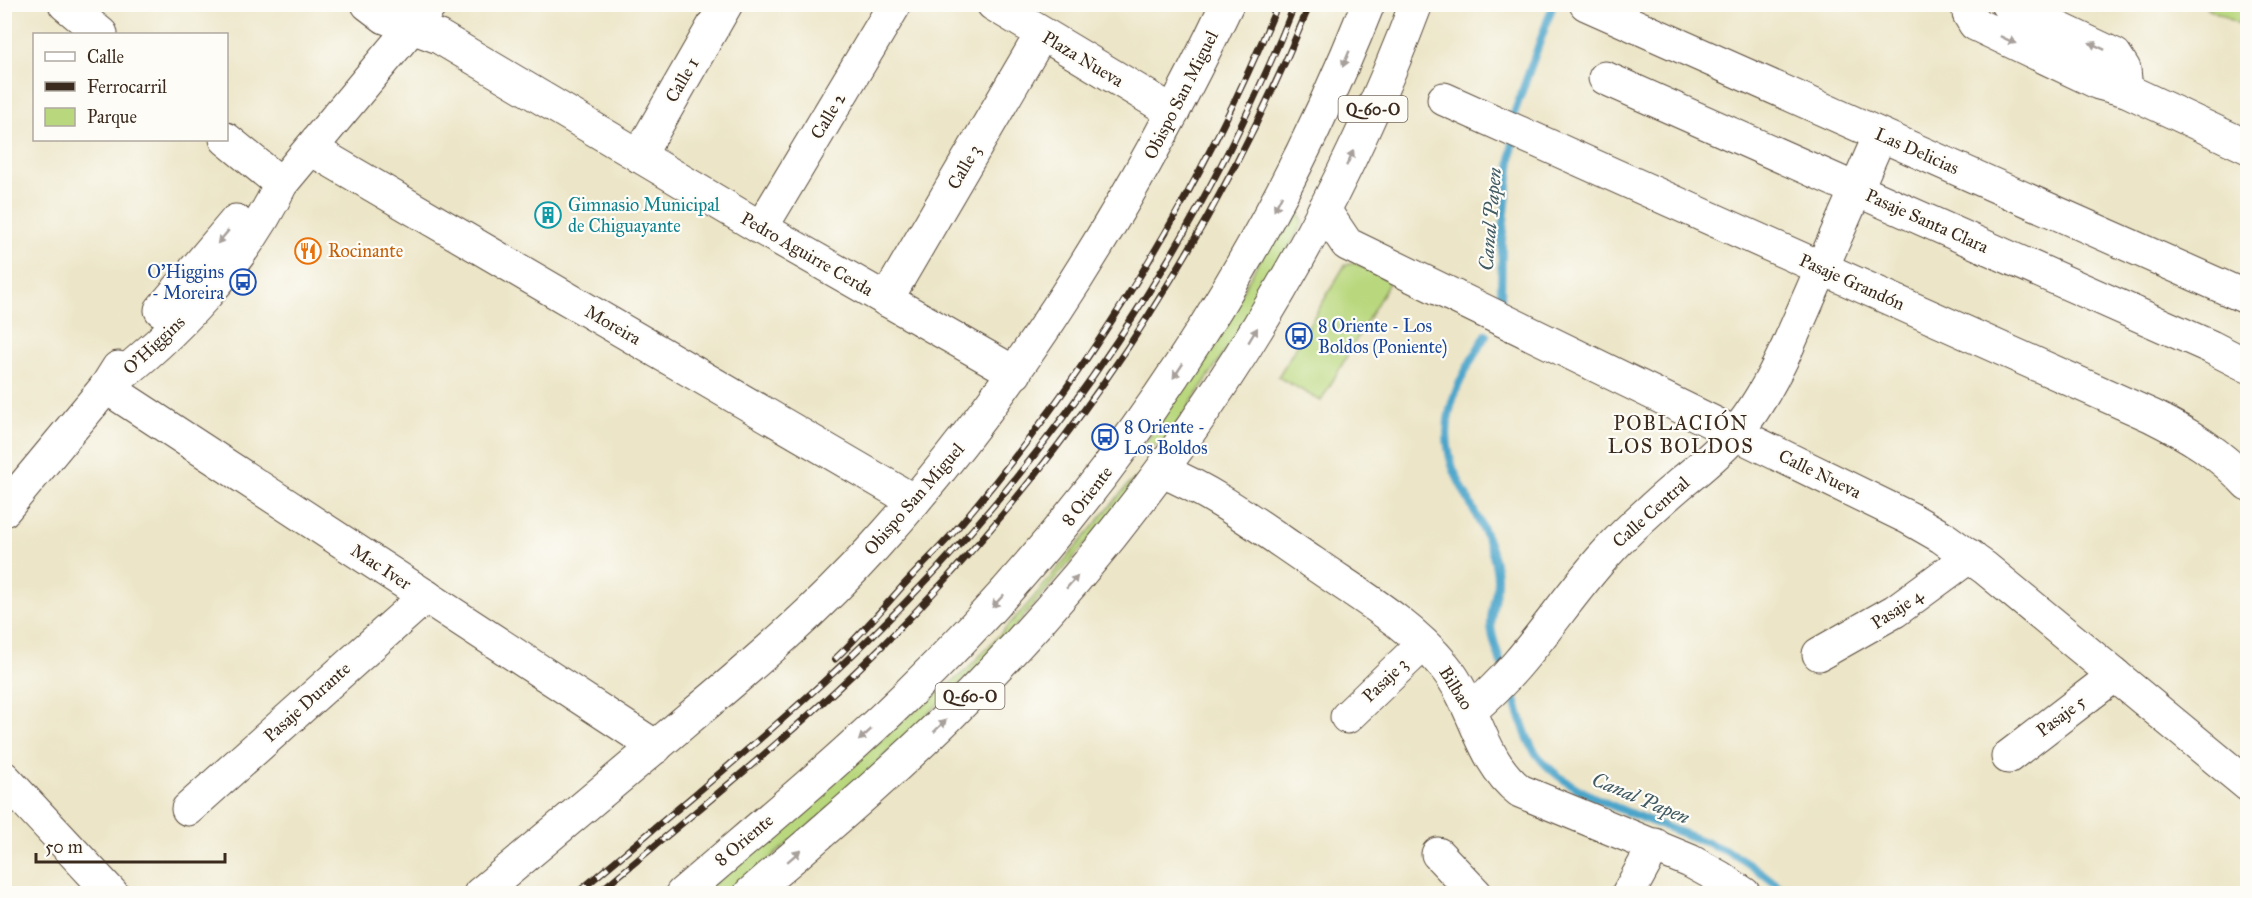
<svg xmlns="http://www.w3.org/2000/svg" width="2252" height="898" font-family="'IM FELL Great Primer',serif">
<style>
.green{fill:#b9d87e;stroke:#7a814e;stroke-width:1.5}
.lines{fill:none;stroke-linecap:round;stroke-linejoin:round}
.stream{stroke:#4ca5ca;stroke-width:8}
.minor-casing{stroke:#564637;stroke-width:35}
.major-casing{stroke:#564637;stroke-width:35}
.minor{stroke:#fff;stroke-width:33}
.major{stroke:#fff;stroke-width:33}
.rail-casing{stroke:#3b2a1e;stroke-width:7}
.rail{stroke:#fdfcf7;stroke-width:4.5;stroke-dasharray:14;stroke-linecap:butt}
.oneway{fill:#a79f9a}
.labels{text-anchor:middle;stroke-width:4.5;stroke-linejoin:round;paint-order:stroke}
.shield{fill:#fdfcf7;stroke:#75695f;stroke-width:1.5}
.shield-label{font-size:16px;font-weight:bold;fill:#3b2a1e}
.street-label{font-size:18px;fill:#3b2a1e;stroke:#fdfcf7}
.culture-label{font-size:18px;fill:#0d838f;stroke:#fdfcf7;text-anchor:start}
.food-label{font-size:18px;fill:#c56008;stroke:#fdfcf7;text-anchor:start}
.transit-label{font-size:18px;fill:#164399;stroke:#fdfcf7;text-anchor:start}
.water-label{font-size:20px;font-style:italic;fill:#425b63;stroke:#fdfcf7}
.neighbourhood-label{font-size:20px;letter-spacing:1.5px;fill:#3b2a1e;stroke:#fdfcf7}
</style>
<rect width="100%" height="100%" fill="#fdfcf7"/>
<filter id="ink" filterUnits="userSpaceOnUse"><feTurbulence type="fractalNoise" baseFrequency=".0167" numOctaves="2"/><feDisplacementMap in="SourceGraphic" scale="12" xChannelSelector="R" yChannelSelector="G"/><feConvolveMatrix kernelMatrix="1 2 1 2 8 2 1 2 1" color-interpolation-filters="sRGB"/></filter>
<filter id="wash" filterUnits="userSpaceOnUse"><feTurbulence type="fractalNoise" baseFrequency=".008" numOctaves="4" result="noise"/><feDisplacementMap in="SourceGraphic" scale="24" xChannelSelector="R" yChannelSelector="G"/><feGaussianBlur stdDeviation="1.35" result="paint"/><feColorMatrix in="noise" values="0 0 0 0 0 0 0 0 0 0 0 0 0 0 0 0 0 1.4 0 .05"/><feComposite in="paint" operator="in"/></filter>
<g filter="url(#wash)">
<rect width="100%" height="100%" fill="#ece5c7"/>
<g class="green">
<path d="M2202,5H2247V28Z"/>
<path d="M1295,204L1303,222L1264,293L1163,445L1143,446L1209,351L1290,205Z"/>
<path d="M1355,263L1390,281L1321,401L1278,377L1345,265Z"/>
<path d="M1141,478L997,648L823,814L729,893L702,894L910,715L968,669L1028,604L1128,485L1135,479Z"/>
</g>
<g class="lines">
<g class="stream">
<path d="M1512,119L1552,8"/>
<path d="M1501,300L1502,240L1513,141"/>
<path d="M1486,335C1461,377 1435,417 1453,468C1457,479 1464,490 1469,501C1480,523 1492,544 1496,569C1500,588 1491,605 1491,623C1491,637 1497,650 1501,663"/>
<path d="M1515,700C1520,715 1524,733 1532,747C1563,803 1681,826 1736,856C1755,866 1771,880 1788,894"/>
</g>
</g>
</g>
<g filter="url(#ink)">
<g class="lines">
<g class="minor-casing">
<g id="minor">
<path d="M65,4L101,34"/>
<path d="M368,4L385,17L439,37L761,228L1015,373"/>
<path d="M993,4L1173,112"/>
<path d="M1586,4L2248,298"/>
<path d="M1970,4L1969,14L1975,24L2099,83L2126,90L2248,147"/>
<path d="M2007,4L2115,55L2124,69L2126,90"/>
<path d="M1605,78L2211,347L2248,366"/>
<path d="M1444,99L2152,416C2188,434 2220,453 2248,484"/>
<path d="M226,139L281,184"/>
<path d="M311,149L914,501"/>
<path d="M639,156L726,4"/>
<path d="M1324,210L1347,244L1909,518L1942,537L1985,568L2248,785"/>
<path d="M761,228L895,4"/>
<path d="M886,300L1041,35"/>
<path d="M106,387L656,747"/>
<path d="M1162,471C1216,493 1264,530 1313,563C1359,595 1409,623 1445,667C1476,705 1480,760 1520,791L1690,861L1719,877L1744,894"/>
<path d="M1819,654L1895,611L1970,556"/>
<path d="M1471,710C1525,666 1559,606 1605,555C1628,529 1654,506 1681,483C1700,468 1719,452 1735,434C1757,409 1773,378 1787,348L1880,135"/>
<path d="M1347,717L1423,644"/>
<path d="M2008,757L2115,675"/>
<path d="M4,778L112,894"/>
<path d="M188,809L426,596"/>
<path d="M1438,854L1476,894"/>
<path d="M480,894C549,836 619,778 688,719C753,665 817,610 874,547C1020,386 1134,200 1227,4"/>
<path d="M1628,894L1655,845"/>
</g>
</g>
<g class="major-casing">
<g id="major">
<path d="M161,310L236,221"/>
<path d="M106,387C173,337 246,260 281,184L431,4"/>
<path d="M4,510L106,387L118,368"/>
<path d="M682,894C757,829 834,766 905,697C1107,500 1264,267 1368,4"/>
<path d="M750,894C817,836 885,779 948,717C1151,516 1316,272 1416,4"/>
</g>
</g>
<use href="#minor" class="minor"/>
<use href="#major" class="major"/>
<g class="rail-casing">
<g id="rail">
<path d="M835,659C858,637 879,613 900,589C917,570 936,552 953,533C1088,376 1198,196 1278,4"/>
<path d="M576,894C677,809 780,726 874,634C1055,457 1201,239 1295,4"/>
<path d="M597,894C693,813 793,735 882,646C1068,461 1210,247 1310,4"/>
</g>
</g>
<use href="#rail" class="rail"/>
</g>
<defs><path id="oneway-solid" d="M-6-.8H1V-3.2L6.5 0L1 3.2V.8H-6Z" transform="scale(1.5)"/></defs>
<g class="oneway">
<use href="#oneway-solid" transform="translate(2008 40) rotate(25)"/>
<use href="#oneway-solid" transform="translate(2097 46) rotate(-155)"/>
<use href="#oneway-solid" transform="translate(1346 59) rotate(113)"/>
<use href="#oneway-solid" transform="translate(1350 158) rotate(-65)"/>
<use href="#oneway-solid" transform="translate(1278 203) rotate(117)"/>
<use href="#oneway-solid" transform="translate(223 237) rotate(130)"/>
<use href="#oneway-solid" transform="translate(1253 335) rotate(-59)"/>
<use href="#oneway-solid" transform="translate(1178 371) rotate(124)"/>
<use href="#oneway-solid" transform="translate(1072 582) rotate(-49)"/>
<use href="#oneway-solid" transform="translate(998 601) rotate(133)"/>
<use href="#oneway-solid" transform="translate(940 726) rotate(-44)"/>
<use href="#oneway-solid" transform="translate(865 735) rotate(138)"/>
<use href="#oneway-solid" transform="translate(794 856) rotate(-41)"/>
</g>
</g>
<defs>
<g id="building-ring" transform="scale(1.35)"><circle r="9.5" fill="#fdfcf7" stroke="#0f9aa8" stroke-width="1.5"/><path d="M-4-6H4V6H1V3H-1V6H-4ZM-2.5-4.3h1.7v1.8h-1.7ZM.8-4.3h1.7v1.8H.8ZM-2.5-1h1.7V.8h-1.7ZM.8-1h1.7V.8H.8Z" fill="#0f9aa8"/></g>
<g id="restaurant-ring" transform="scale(1.35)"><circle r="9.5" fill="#fdfcf7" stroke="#e8710a" stroke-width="1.5"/><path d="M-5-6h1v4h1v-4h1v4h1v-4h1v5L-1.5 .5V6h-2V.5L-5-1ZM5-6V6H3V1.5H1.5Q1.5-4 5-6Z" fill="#e8710a"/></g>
<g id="bus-ring" transform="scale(1.35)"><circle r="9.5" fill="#fdfcf7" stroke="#1a4fb4" stroke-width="1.5"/><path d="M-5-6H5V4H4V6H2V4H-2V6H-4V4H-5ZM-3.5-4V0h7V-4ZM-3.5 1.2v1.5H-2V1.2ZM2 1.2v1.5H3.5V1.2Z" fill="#1a4fb4"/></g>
</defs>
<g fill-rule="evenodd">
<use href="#building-ring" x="548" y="215"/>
<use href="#restaurant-ring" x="308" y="251"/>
<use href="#bus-ring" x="243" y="282"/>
<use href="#bus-ring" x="1299" y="336"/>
<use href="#bus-ring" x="1105" y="437"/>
</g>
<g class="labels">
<g class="shield">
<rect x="1338.5" y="96" width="69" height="26" rx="4.5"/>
<rect x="935.5" y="683" width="69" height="26" rx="4.5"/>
</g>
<g class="shield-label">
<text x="1373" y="115">Q-60-O</text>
<text x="970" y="702">Q-60-O</text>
</g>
<g class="street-label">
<text transform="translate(1083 59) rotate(31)" y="6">Plaza Nueva</text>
<text transform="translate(682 80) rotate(-60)" y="6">Calle 1</text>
<text transform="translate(1181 95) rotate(-63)" y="6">Obispo San Miguel</text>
<text transform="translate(828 116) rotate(-59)" y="6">Calle 2</text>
<text transform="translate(1917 151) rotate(24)" y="6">Las Delicias</text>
<text transform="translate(964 167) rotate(-60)" y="6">Calle 3</text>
<text transform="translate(1927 221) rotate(24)" y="6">Pasaje Santa Clara</text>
<text transform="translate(807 254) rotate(30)" y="6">Pedro Aguirre Cerda</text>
<text transform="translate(1852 282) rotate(24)" y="6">Pasaje Grandón</text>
<text transform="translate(613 325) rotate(30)" y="6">Moreira</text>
<text transform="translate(154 345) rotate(-43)" y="6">O'Higgins</text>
<text transform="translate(1820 474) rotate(26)" y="6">Calle Nueva</text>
<text transform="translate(1087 496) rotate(-52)" y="6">8 Oriente</text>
<text transform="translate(914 499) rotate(-49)" y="6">Obispo San Miguel</text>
<text transform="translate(1651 512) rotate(-42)" y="6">Calle Central</text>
<text transform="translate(381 567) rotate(33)" y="6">Mac Iver</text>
<text transform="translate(1897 609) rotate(-33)" y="6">Pasaje 4</text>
<text transform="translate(1385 680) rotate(-44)" y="6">Pasaje 3</text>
<text transform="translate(1456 688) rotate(58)" y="6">Bilbao</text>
<text transform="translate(307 702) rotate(-42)" y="6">Pasaje Durante</text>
<text transform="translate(2061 716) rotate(-37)" y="6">Pasaje 5</text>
<text transform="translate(744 840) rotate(-40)" y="6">8 Oriente</text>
</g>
<g class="culture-label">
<text x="568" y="211">Gimnasio Municipal<tspan x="568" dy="21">de Chiguayante</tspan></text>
</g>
<g class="food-label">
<text x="328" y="257">Rocinante</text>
</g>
<g class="transit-label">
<text x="224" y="278" text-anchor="end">O'Higgins<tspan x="224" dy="21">- Moreira</tspan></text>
<text x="1318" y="332">8 Oriente - Los<tspan x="1318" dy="21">Boldos (Poniente)</tspan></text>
<text x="1124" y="433">8 Oriente -<tspan x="1124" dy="21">Los Boldos</tspan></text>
</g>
<g class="water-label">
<text transform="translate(1490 219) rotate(-85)" y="7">Canal Papen</text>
<text transform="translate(1641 798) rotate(23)" y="7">Canal Papen</text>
</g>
<g class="neighbourhood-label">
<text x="1681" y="430">POBLACIÓN<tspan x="1681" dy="23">LOS BOLDOS</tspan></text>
</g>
</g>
<rect width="2252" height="898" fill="none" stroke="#fdfcf7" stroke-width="24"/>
<rect x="33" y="33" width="195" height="108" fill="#fdfcf7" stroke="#afa8a0" stroke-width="1.5"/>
<rect x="45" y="52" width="30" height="9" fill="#ffffff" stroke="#afa8a0" stroke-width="1.5"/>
<text x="87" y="63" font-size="18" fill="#3b2a1e">Calle</text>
<rect x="45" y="82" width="30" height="9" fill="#3b2a1e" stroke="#afa8a0" stroke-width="1.5"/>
<text x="87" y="93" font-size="18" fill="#3b2a1e">Ferrocarril</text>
<rect x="45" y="108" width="30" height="18" fill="#b9d87e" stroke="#afa8a0" stroke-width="1.5"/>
<text x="87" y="123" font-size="18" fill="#3b2a1e">Parque</text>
<path d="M36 853v9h189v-9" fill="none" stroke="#3b2a1e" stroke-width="3"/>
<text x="45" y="853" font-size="18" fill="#3b2a1e" stroke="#fdfcf7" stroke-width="4.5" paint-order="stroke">50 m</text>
</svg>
